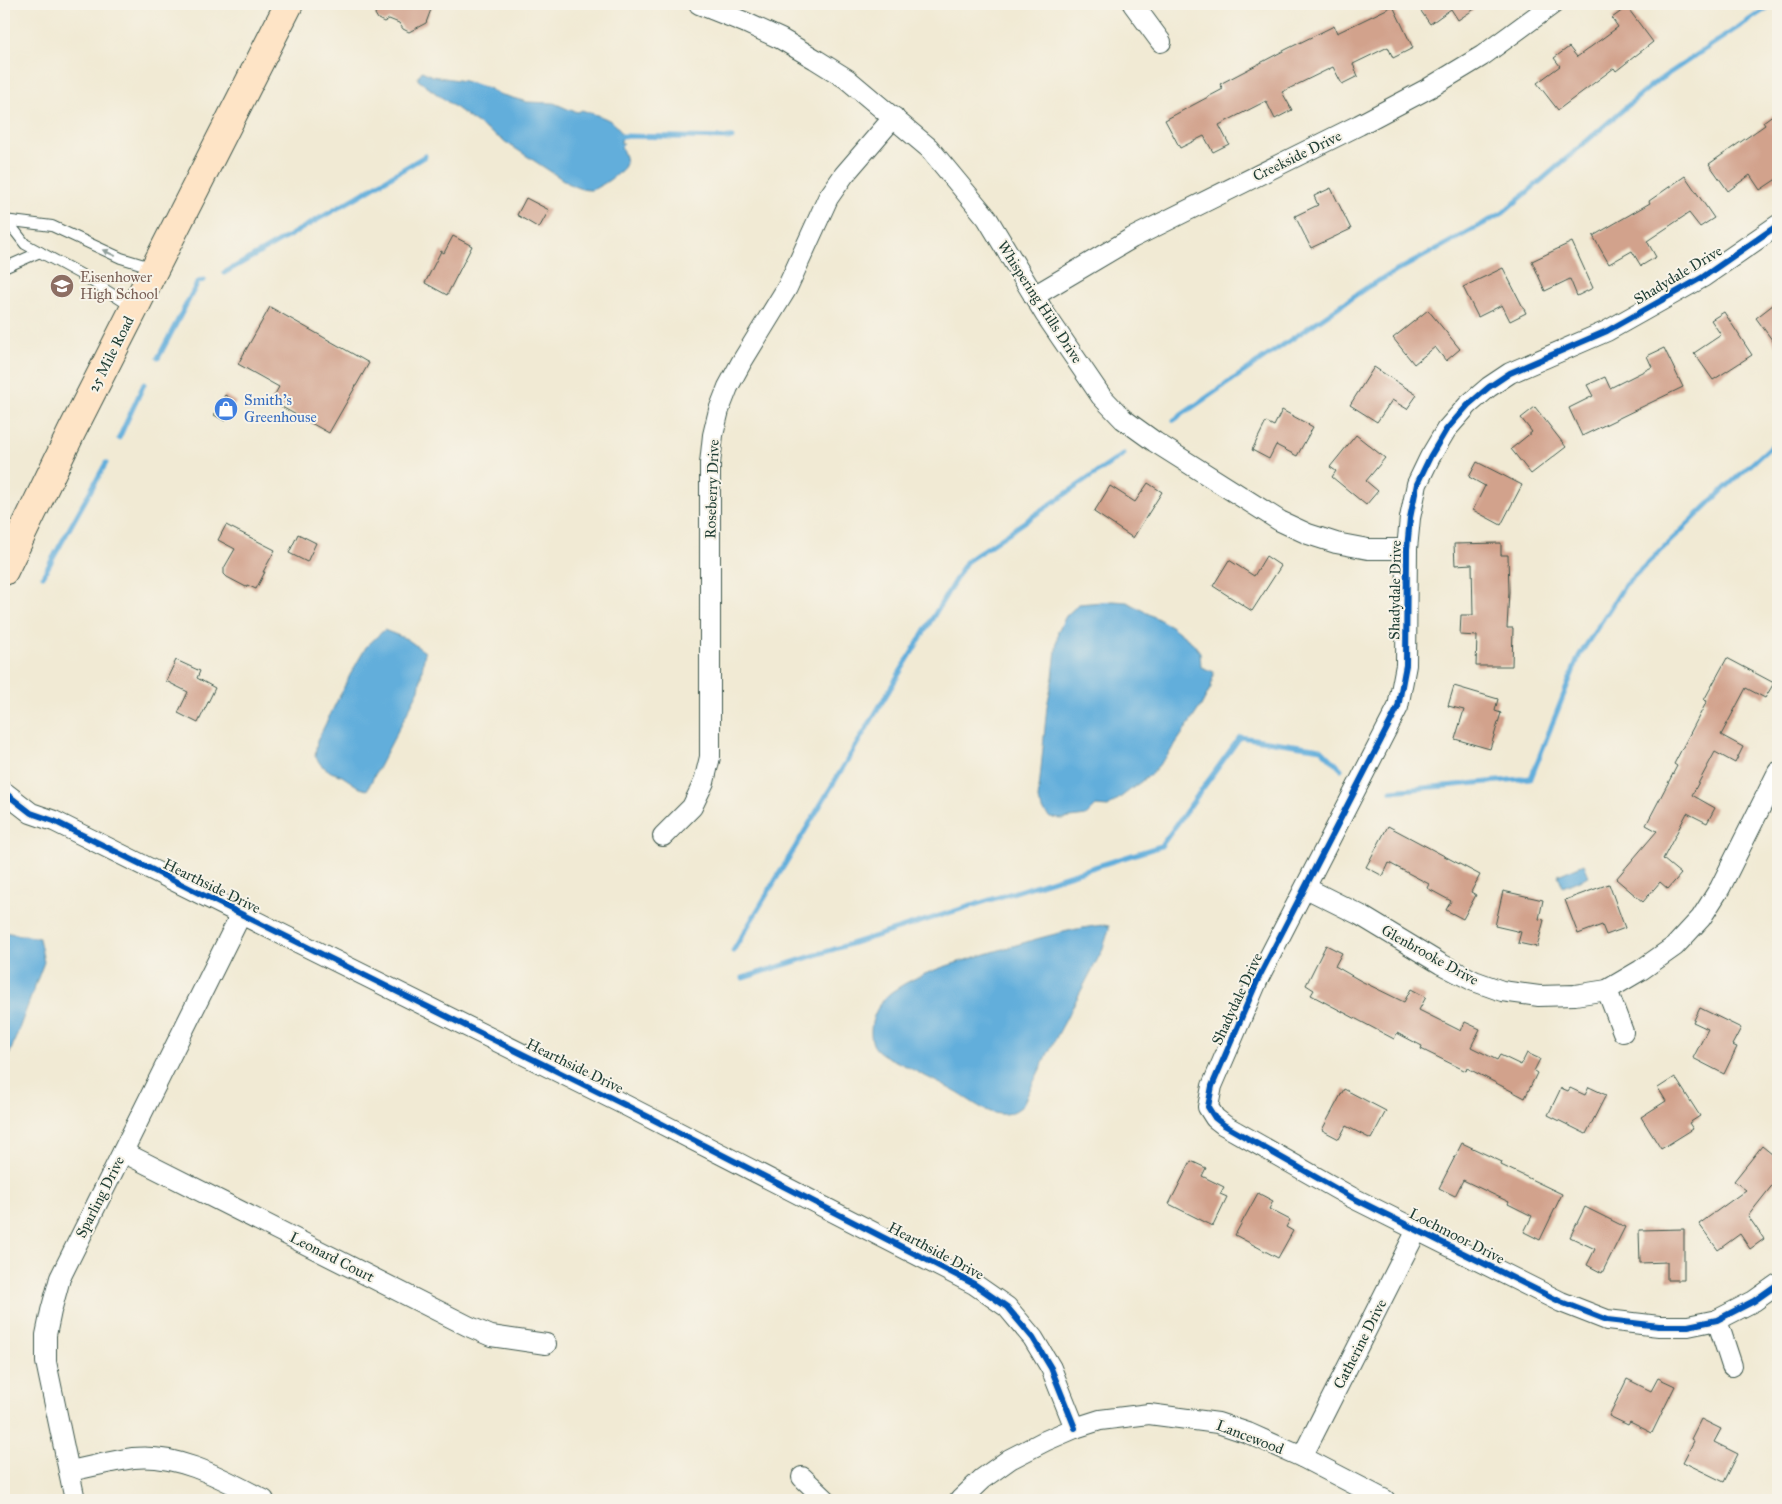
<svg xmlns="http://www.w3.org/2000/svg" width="1782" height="1504" font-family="'IM FELL Great Primer',serif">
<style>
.water{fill:#62aedb;stroke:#407688}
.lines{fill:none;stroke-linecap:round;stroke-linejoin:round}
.stream{stroke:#62aedb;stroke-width:5}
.building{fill:#d2a28c}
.lane-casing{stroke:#3e574c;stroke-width:12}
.street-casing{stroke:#3e574c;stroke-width:22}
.secondary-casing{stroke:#3e574c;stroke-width:30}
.lane{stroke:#fff;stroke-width:10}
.street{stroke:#fff;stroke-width:20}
.secondary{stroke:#fee4c6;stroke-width:28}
.cycleway-casing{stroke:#f7f3e8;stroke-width:9}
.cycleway{stroke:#0057b8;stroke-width:6}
.oneway{fill:#8f9e9a}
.labels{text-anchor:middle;stroke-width:4;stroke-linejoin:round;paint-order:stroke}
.street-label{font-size:15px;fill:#1f3d34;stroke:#f7f3e8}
.education-label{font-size:15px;fill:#785e54;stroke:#f7f3e8;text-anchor:start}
.shop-label{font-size:15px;fill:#366cbe;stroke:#f7f3e8;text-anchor:start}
</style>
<rect width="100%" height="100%" fill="#f7f3e8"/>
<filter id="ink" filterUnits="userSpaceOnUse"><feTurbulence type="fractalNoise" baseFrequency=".02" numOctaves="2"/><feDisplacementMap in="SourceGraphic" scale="10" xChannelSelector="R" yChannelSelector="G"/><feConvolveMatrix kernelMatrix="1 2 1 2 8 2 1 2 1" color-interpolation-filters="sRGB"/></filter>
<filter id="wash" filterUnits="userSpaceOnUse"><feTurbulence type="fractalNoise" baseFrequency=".0096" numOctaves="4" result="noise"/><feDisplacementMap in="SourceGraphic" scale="20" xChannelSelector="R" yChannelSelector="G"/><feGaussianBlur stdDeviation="1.12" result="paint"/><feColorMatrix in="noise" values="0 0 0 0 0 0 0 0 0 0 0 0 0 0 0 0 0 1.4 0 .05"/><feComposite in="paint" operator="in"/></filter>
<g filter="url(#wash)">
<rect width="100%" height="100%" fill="#f1ead4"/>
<g class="water">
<path d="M422,71L432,76L464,81L488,88L499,94L527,102L554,103L570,110L578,112L582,110C598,116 625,120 621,143L624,144L621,147C624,153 627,160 625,166C622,172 597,190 590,190C583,190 578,188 571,185L472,120L418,80V77Z"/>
<path d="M1113,601L1127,602L1171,626L1193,643L1200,652L1201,667L1214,672L1211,687L1201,706L1168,755L1151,774L1108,807L1096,806L1086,816L1063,819L1050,818L1044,811L1038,800L1047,706L1053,677L1058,631L1066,616L1079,604Z"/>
<path d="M384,630L407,639L425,652L419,690L367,790L360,788L342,776L331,772L321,765L315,756L317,741L350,675L366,647Z"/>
<path d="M1584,864L1589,876L1563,887L1558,875Z"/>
<path d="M1103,925L1109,926V929L1102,951L1046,1057L1022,1106C1014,1113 1005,1116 994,1113C980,1109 967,1098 954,1091C938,1082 920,1074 904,1065C894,1060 877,1054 873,1044C866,1025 878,1001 893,991C923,970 961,962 996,951C1030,941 1066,929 1103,925Z"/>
<path d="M4,932L39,938L44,962L4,1069Z"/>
</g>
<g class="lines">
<g class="stream">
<path d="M616,138L622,136L732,138"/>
<path d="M224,273L357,197L425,156"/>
<path d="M158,358L198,282L204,280"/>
<path d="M1174,420L1369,286L1503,213L1653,84L1773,4"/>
<path d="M119,438L144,384"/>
<path d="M43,576L106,463"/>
<path d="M1391,791L1531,778L1579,656L1625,585L1723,490L1778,440"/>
<path d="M733,951L966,562L1124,454"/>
<path d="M743,978L1161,846L1240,737L1321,749L1341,769"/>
</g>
</g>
<g id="blocks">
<g class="building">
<path d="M379,4H433L426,23L409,32L403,29L399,23L389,19L384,22L378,19L375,14Z"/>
<path d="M1416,4H1482L1458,20L1451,9L1430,24Z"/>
<path d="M1393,6L1413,48L1393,58L1388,47L1353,64L1358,76L1342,84L1333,67L1282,92L1292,110L1275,119L1266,101L1219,125L1229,144L1213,152L1204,136L1180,148L1165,120L1223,89L1220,84L1287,49L1334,26L1337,33Z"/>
<path d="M1627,7L1653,42L1616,71L1614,68L1558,110L1537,83L1560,66L1554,58L1569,47L1577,57L1618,27L1612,18Z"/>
<path d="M1778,111V178L1760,190L1750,175L1728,191L1709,164L1765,125L1763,122Z"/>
<path d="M1685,176L1714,218L1700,227L1689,213L1647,241L1656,257L1641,266L1632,251L1609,264L1593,236L1650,203L1649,201Z"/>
<path d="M1331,188L1351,229L1311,248L1295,216L1318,205L1314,196Z"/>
<path d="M526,198L549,210L539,228L517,215Z"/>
<path d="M453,236L472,246L447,295L425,283L441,251L444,253Z"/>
<path d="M1572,242L1593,288L1577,296L1570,279L1545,291L1532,261Z"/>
<path d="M1503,268L1526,313L1510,321L1502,305L1478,317L1463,287Z"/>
<path d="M1778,301V348L1756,318Z"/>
<path d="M270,307L369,363L329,433L271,401L279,387L238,364Z"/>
<path d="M1428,310L1460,349L1446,361L1435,347L1414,364L1393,338Z"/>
<path d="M1724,312L1752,355L1713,380L1694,353L1721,335L1711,320Z"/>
<path d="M1664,348L1683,387L1582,436L1569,408L1593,396L1587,385L1605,377L1610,388L1652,367L1647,356Z"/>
<path d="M1374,367L1417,395L1407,409L1392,400L1377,422L1350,405Z"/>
<path d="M225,395L236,402L225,421L214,415Z"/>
<path d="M1535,407L1566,447L1531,474L1511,449L1532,432L1521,418Z"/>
<path d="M1282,410L1313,427L1297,456L1276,445L1269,459L1252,450L1266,422L1274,426Z"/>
<path d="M1356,435L1385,458L1366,481L1378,491L1366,505L1332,477L1336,471L1330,467Z"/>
<path d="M1477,462L1522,485L1501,525L1473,510L1485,486L1469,477Z"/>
<path d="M1148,483L1162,492L1133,538L1094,512L1110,486L1135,502Z"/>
<path d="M226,525L275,550L263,572H265L256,589L247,585L246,587L227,577L224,574V568L235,549L218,540Z"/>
<path d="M298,534L316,543L307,562L289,553Z"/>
<path d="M1501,543V555H1508L1509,592L1507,628H1513L1512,666H1476L1477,636L1460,635L1461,615H1473L1472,564L1455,565L1454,544Z"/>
<path d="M1266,556L1281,566L1252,611L1213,586L1229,560L1254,576Z"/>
<path d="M1727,658L1774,683L1765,698L1746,688L1721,735L1743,747L1735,763L1715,752L1692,795L1715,808L1707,823L1687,813L1663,859L1681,874L1668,889L1660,882L1643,902L1616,879L1657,831L1646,825L1677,766L1674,764L1707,701L1704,700Z"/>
<path d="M176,660L200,671L197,678L215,688L198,723L178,713L188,692L166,681Z"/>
<path d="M1454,686L1498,699L1495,711L1501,713L1490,749L1455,739L1464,710L1448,706Z"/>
<path d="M1388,826L1480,875L1471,892L1476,895L1463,919L1446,910L1451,901L1427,888L1429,884L1389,863L1383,876L1366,867Z"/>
<path d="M1609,884L1625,928L1606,935L1602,925L1578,934L1565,900Z"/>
<path d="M1503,891L1543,900L1539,919L1544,920L1537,947L1518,943L1521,932L1495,926Z"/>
<path d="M1326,945L1342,953L1335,966L1361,981L1404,1002L1411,989L1426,997L1419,1010L1461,1031L1465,1022L1480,1029L1471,1047L1497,1060L1500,1055L1521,1065L1527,1053L1540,1059L1534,1071L1537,1073L1525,1098L1467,1068L1466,1071L1421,1049L1422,1046L1397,1033L1394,1039L1311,995L1314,990L1306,985Z"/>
<path d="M1700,1008L1741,1028L1732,1045L1737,1047L1724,1074L1693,1058L1708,1029L1693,1022Z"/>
<path d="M1675,1077L1700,1116L1689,1123L1693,1129L1661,1149L1641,1117L1666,1101L1658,1088Z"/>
<path d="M1589,1087L1606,1095L1586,1134L1548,1115L1561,1088L1568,1091L1570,1088L1585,1095Z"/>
<path d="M1344,1089L1386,1111L1371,1139L1346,1126L1339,1139L1322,1130Z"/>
<path d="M1462,1143L1502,1162L1501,1165L1562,1194L1540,1240L1524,1232L1532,1216L1508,1204L1509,1202L1463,1180L1455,1196L1439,1188Z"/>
<path d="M1762,1146L1778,1159V1178L1748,1216L1764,1239L1750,1249L1740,1234L1718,1250L1699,1224L1746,1190L1734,1181Z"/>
<path d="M1191,1161L1206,1168L1202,1176L1224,1187L1220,1194L1227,1197L1213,1226L1169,1204Z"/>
<path d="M1258,1193L1273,1201L1269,1209L1290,1220L1286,1227L1293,1231L1278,1258L1235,1235Z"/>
<path d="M1585,1207L1625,1227L1602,1273L1587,1265L1595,1249L1570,1237Z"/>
<path d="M1684,1229V1280H1667V1262L1640,1263L1639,1230Z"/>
<path d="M1658,1378L1675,1386L1652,1433L1630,1422L1628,1425L1609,1416L1627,1379L1651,1391Z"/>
<path d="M1701,1419L1721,1429L1714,1442L1738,1454L1724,1482L1683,1462L1694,1441L1691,1439Z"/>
</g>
</g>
</g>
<g filter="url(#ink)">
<use href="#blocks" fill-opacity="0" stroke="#3e574c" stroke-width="1"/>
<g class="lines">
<g class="lane-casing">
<g id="lane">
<path d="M4,220L52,226L121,258L154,268"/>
<path d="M8,222L25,244L82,275L134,308"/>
<path d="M4,268L40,252"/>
</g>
</g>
<g class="street-casing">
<g id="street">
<path d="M699,4L744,22L781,39L815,59L847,79L929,148L987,218L1045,314L1101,396L1123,419L1155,442L1280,521L1308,534L1336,543L1368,549H1407"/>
<path d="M1133,4L1161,42"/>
<path d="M1778,225L1703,277L1607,331L1510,373L1489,387L1468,405L1446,430L1430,457L1417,484L1410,518L1407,549L1406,665L1398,707L1258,979L1212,1086L1208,1107L1215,1118L1224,1125L1351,1197L1561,1302L1607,1320L1659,1326H1688L1717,1320L1754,1301L1778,1284"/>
<path d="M1034,296L1132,238L1359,125L1429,88L1482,56L1553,4"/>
<path d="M4,792L31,813L54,821L627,1106L974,1284L1007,1307L1033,1338L1051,1368L1075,1428"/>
<path d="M663,836L692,807L704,782L710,757V464L713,435L719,410L728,387L741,363L787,288L828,198L844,175L894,117"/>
<path d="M1306,888L1360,915L1441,964L1474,981L1502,991L1539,996L1575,995L1607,990L1641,970L1675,946L1701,918L1720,888L1778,772"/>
<path d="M1607,990L1623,1032"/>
<path d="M123,1152L468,1326L491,1336L546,1344"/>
<path d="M1717,1320L1732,1366"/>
<path d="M1302,1457L1417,1230"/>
<path d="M69,1471C90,1467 112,1461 133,1458C179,1453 225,1480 264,1500"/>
<path d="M802,1477L826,1500"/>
<path d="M75,1500L46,1362V1335L51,1311L60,1278L241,914"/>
<path d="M960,1500L982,1479L1010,1459L1045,1441L1075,1428L1100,1420L1149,1414L1218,1423L1248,1433L1302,1457L1385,1500"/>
</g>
</g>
<g class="secondary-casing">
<path id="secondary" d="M4,571L72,431L289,4"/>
</g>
<use href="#lane" class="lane"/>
<use href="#street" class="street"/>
<use href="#secondary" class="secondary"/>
<g class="cycleway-casing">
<g id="cycleway">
<path d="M1778,225L1703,277L1607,331L1510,373L1489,387L1468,405L1446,430L1430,457L1417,484L1410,518L1407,549L1406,665L1398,707L1258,979L1212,1086L1208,1107L1215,1118L1224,1125L1351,1197L1561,1302L1607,1320L1659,1326H1688L1717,1320L1754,1301L1778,1284"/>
<path d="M4,792L31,813L54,821L627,1106L974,1284L1007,1307L1033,1338L1051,1368L1075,1428"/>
</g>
</g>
<use href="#cycleway" class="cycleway"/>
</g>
<defs><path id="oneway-solid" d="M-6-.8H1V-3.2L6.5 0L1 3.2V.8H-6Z" transform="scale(1.25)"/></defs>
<use class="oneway" href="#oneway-solid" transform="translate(109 253) rotate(-155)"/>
</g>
<defs>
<g id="school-disc" transform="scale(1.25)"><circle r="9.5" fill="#8d6e63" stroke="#f7f3e8"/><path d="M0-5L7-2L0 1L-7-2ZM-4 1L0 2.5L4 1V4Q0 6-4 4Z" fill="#fff"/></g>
<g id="shop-disc" transform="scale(1.25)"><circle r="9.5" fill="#3f7fe0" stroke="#f7f3e8"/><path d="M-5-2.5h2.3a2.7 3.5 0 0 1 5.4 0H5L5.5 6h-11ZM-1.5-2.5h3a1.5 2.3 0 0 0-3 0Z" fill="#fff"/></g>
</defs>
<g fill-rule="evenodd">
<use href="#school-disc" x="62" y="286"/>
<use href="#shop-disc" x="226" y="409"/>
</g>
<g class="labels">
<g class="street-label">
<text transform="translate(1297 156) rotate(-26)" y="5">Creekside Drive</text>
<text transform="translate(1678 275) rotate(-31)" y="5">Shadydale Drive</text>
<text transform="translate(1040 302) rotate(57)" y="5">Whispering Hills Drive</text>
<text transform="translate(111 354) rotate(-63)" y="5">25 Mile Road</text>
<text transform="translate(712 489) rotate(-88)" y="5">Roseberry Drive</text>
<text transform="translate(1395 590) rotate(-89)" y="5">Shadydale Drive</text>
<text transform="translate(212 886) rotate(26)" y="5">Hearthside Drive</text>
<text transform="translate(1430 955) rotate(29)" y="5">Glenbrooke Drive</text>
<text transform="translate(1237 999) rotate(-65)" y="5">Shadydale Drive</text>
<text transform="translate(575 1066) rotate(26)" y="5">Hearthside Drive</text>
<text transform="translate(100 1197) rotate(-63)" y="5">Sparling Drive</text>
<text transform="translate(1457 1236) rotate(27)" y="5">Lochmoor Drive</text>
<text transform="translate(936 1251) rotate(28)" y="5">Hearthside Drive</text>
<text transform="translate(332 1257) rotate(27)" y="5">Leonard Court</text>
<text transform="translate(1360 1344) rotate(-63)" y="5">Catherine Drive</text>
<text transform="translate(1250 1437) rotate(21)" y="5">Lancewood</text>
</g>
<g class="education-label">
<text x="80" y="282">Eisenhower<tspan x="80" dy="17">High School</tspan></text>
</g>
<g class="shop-label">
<text x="244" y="405">Smith's<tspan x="244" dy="17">Greenhouse</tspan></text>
</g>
</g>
<rect width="1782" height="1504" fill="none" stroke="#f7f3e8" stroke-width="20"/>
</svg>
